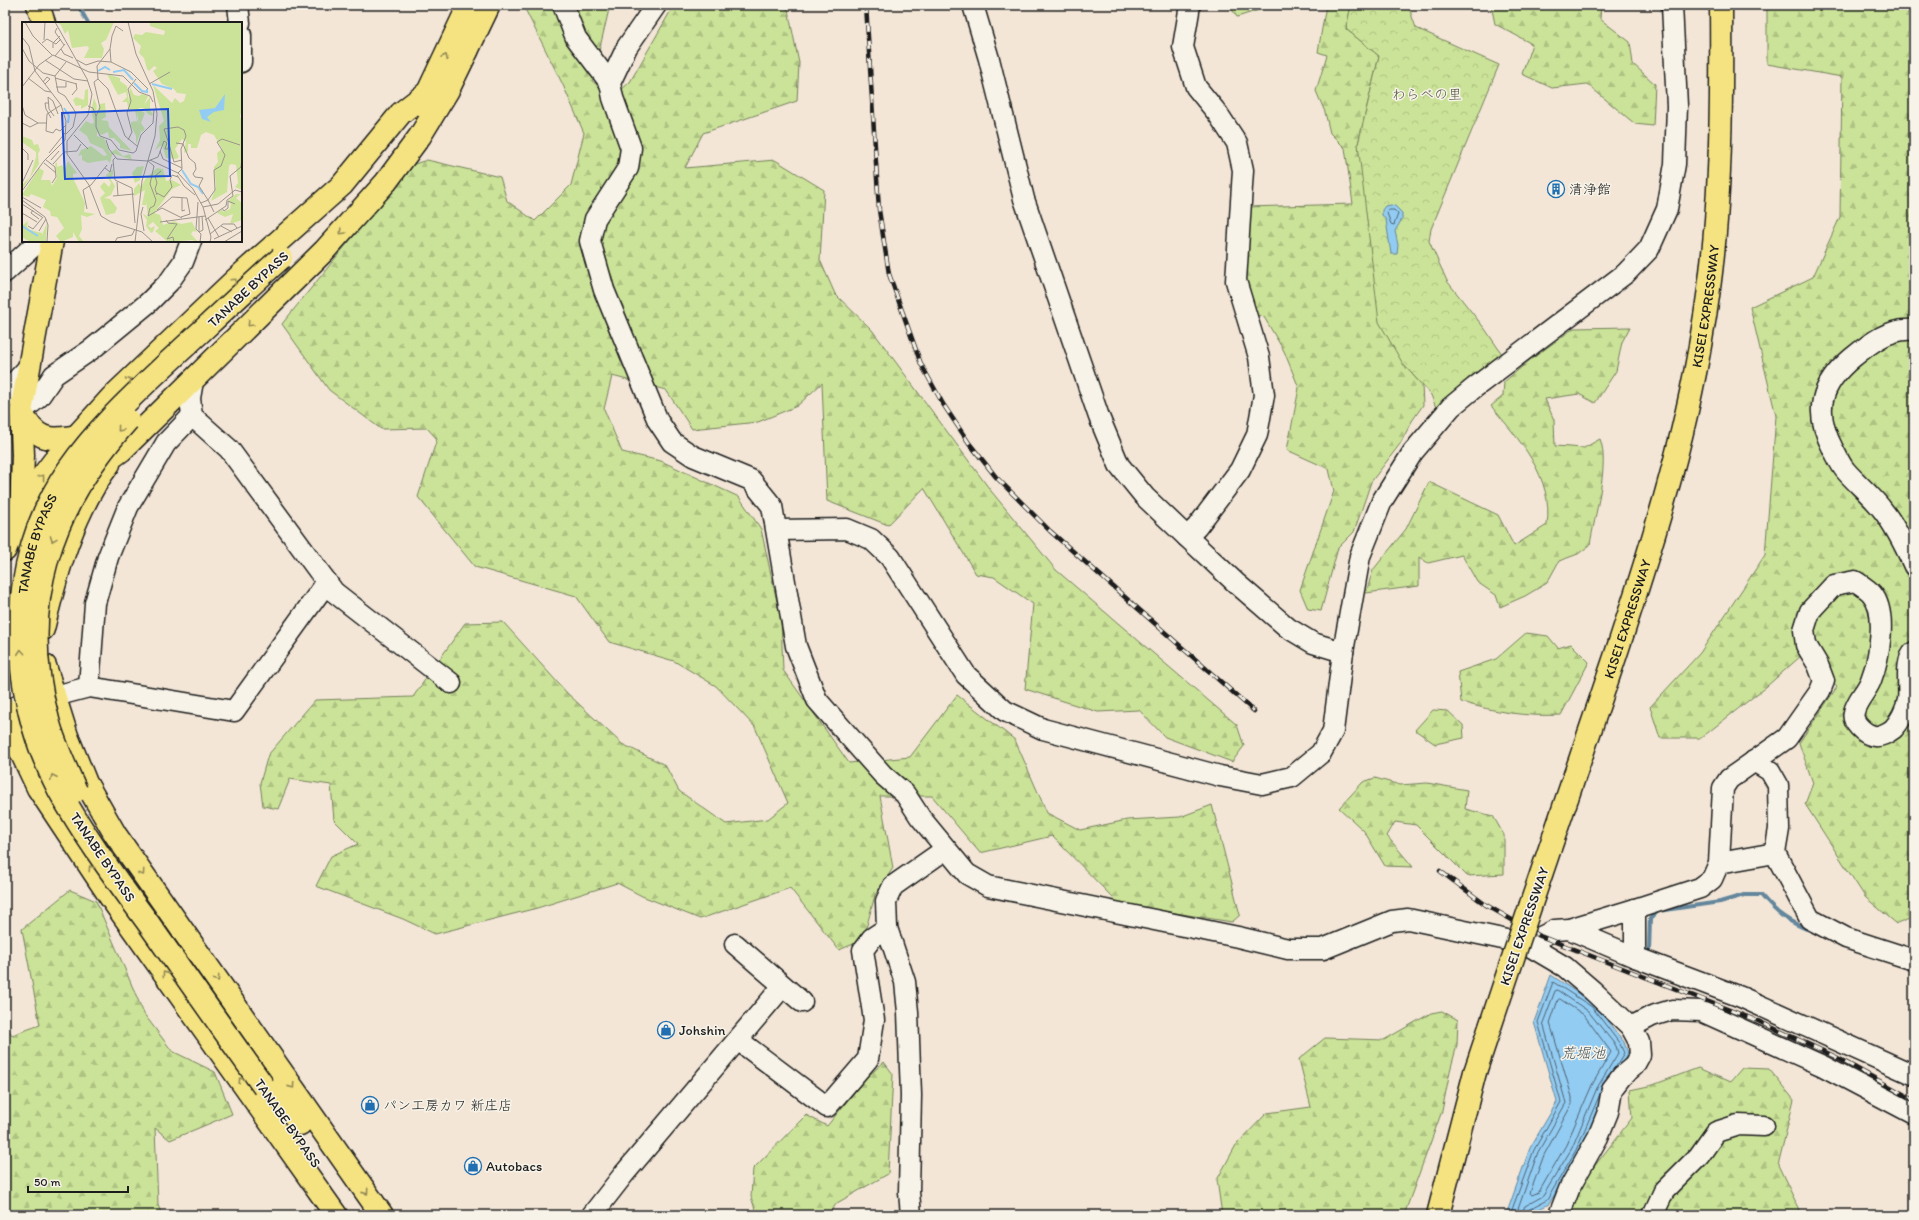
<svg xmlns="http://www.w3.org/2000/svg" width="1919" height="1220" font-family="Itim,'Klee One',sans-serif">
<style>
.forest{fill:url(#forest-firs);stroke:#74805a}
.park{fill:url(#park-crowns);stroke:#74805a}
.water{fill:#93ccf2;stroke:#63869c}
.lines{fill:none;stroke-linecap:round;stroke-linejoin:round}
.shore{stroke:#4c6272;stroke-width:1}
.stream{stroke:#63869c;stroke-width:4}
.minor-casing{stroke:#1c1c1c;stroke-width:23}
.major-casing{stroke:#1c1c1c;stroke-width:25}
.highway-casing{stroke:#1c1c1c;stroke-width:25}
.minor{stroke:#f7f3e8;stroke-width:20}
.major{stroke:#f5e382;stroke-width:22}
.highway{stroke:#f5e382;stroke-width:22}
.rail-casing{stroke:#1c1c1c;stroke-width:4.5}
.rail{stroke:#f7f3e8;stroke-width:3;stroke-dasharray:9;stroke-linecap:butt}
.highway-bridge-casing{stroke:#1c1c1c;stroke-width:25;stroke-linecap:butt}
.highway-bridge{stroke:#f5e382;stroke-width:22}
.oneway{stroke:#938954}
.labels{text-anchor:middle;stroke-width:3;stroke-linejoin:round;paint-order:stroke}
.park-label{font-size:14px;fill:#515841;stroke:#f7f3e8}
.poi-label{font-size:14px;fill:#1c1c1c;stroke:#f7f3e8;text-anchor:start}
.street-label{font-size:14px;fill:#1c1c1c;stroke:#f7f3e8}
.water-label{font-size:15px;font-style:italic;fill:#40515c;stroke:#f7f3e8}
.inset-river{fill:none;stroke:#93ccf2;stroke-width:2}
.inset-road{fill:none;stroke:#9d958c;stroke-width:1}
.view{fill:#1d4ed8;fill-opacity:0.15;stroke:#1d4ed8;stroke-width:2}
.inset-edge{fill:none;stroke:#1c1c1c;stroke-width:2}
</style>
<defs>
<pattern id="forest-firs" width="22" height="20" patternUnits="userSpaceOnUse"><rect width="22" height="20" fill="#cbe398"/><path d="M5 1l3.5 6h-7zM16 11l3.5 6h-7z" fill="#aec282"/></pattern>
<pattern id="park-crowns" width="20" height="18" patternUnits="userSpaceOnUse"><rect width="20" height="18" fill="#cbe398"/><path d="M2 6a3 3 0 1 1 6 0M12 15a3 3 0 1 1 6 0" fill="none" stroke="#aec282"/></pattern>
</defs>
<rect width="100%" height="100%" fill="#f3e6d7"/>
<filter id="ink" filterUnits="userSpaceOnUse"><feTurbulence type="fractalNoise" baseFrequency=".025" numOctaves="2"/><feDisplacementMap in="SourceGraphic" scale="8" xChannelSelector="R" yChannelSelector="G"/><feConvolveMatrix kernelMatrix="1 2 1 2 8 2 1 2 1" color-interpolation-filters="sRGB"/></filter>
<g filter="url(#ink)">
<g class="forest">
<path d="M523,5H610L592,81L613,97L630,82L674,5H787L799,63L797,101L703,133L685,168L775,160L824,190L820,260L835,294L872,330L991,491L1056,570L1237,725L1244,746L1232,762L1165,737L1139,710L1098,712L1025,689L1033,604L994,577L976,574L924,488L888,525L827,501L822,383L797,406L758,422L692,429L666,390L612,376L604,409L622,452L661,461L739,497L761,529L781,620L783,670L849,763L910,757L957,695L1015,740L1047,813L1080,830L1127,820L1180,817L1212,805L1240,915L1232,922L1119,904L1052,836L980,853L932,796H880L893,868L875,895L863,940L839,950L790,888L700,919L642,896L617,883L537,908L435,934L403,919L316,886L331,856L358,844L334,820L331,785L290,779L278,809L263,806L260,783L268,755L315,700L413,697L465,623L503,622L567,693L622,744L665,765L679,791L726,824L768,819L788,803L755,727L716,686L674,661L609,642L576,596L475,567L418,497L437,439L427,428L381,429L329,390L282,324L411,165L427,160L500,177L507,201L535,221L571,185L584,133L563,85Z"/>
<path d="M1229,5H1275L1237,17Z"/>
<path d="M1326,5H1351L1346,29L1379,56L1358,144L1403,364L1422,385L1423,405L1412,421L1400,444L1371,482L1354,532L1338,548L1321,611L1308,609L1300,590L1334,491L1329,469L1287,450L1299,388L1284,351L1264,317L1251,313L1243,281L1246,207L1353,204L1345,148L1330,133L1325,112L1316,91L1327,55L1318,52Z"/>
<path d="M1491,5H1601L1600,19L1630,42L1633,64L1655,84L1653,126L1635,124L1587,84L1552,88L1522,74L1532,44L1495,24Z"/>
<path d="M1767,5H1914V917L1897,924L1865,897L1805,804L1813,783L1799,743L1837,687L1802,655L1767,686L1701,738H1660L1650,707L1700,653L1765,555L1776,416L1750,307L1813,277L1840,217L1842,77L1767,64Z"/>
<path d="M1630,327L1622,342L1616,371L1595,403L1579,394L1545,399L1554,420L1555,446L1584,448L1600,439C1610,464 1594,518 1590,545L1578,554L1559,561L1547,583L1525,596L1500,607L1496,595L1477,582L1462,555L1428,563L1419,557V586L1366,593L1373,570L1406,529L1429,482L1498,515L1514,546L1547,525C1554,478 1519,439 1491,406L1503,396L1504,382L1530,360L1574,328Z"/>
<path d="M1526,633L1548,636L1558,648L1571,644L1589,662L1561,715C1525,717 1496,712 1461,702L1458,672L1496,659Z"/>
<path d="M1433,710L1448,711L1463,725L1464,738L1435,744L1415,730Z"/>
<path d="M1375,778L1400,785L1427,783L1467,790L1465,809L1493,816L1504,835V874L1467,876L1416,825L1395,822L1387,836L1413,867L1385,866L1364,831L1339,808L1363,782Z"/>
<path d="M70,890L96,901L144,1014L172,1051L215,1072L232,1114L170,1140L155,1128L158,1205L162,1215H5V1024L12,1035L40,1025L22,929Z"/>
<path d="M1442,1011L1458,1020L1457,1045L1450,1071L1442,1111L1404,1215H1222L1217,1180L1236,1145L1267,1113L1311,1107L1299,1059L1325,1038L1384,1040L1431,1013Z"/>
<path d="M884,1062L893,1074L888,1174L837,1203L828,1215H757L751,1197L753,1169L806,1115L827,1126L866,1078Z"/>
<path d="M1698,1068L1730,1082L1742,1068L1769,1069L1794,1100L1778,1165L1802,1215H1549L1590,1172L1632,1118L1630,1090L1653,1085Z"/>
</g>
<path class="park" d="M1351,5H1408L1416,28L1499,65L1431,229L1429,241L1447,281L1485,329L1502,354L1437,410L1431,395L1403,364L1379,322L1358,144L1379,56L1346,29Z"/>
<g class="water">
<path d="M1391,205L1395,206L1402,213V219L1395,231L1398,245L1397,254H1391L1386,220L1382,215V210L1385,206Z"/>
<path d="M1551,975L1594,1004L1624,1042L1628,1053L1605,1092L1580,1152L1549,1204L1527,1215H1506L1530,1148L1557,1102L1534,1022Z"/>
</g>
<g class="lines">
<g class="shore">
<path d="M1389,210H1394L1398,214L1394,225L1391,224L1387,213Z"/>
<path d="M1560,999L1584,1015L1611,1052L1592,1085L1566,1145L1539,1192L1532,1195L1530,1193L1544,1155L1572,1104V1097L1550,1023L1558,1000Z"/>
<path d="M1510,1215L1534,1150L1561,1102L1538,1022L1553,982L1592,1007L1620,1044L1624,1053L1615,1067"/>
<path d="M1516,1215L1538,1152L1566,1103L1543,1023L1555,991L1557,990L1588,1011L1616,1046L1618,1053L1597,1088L1572,1148L1543,1196L1525,1206L1521,1215"/>
<path d="M1526,1215L1528,1210L1547,1200L1576,1150L1600,1094"/>
</g>
<g class="stream">
<path d="M78,5L88,23"/>
<path d="M5,285L12,278"/>
<path d="M1649,952L1650,919L1658,911L1720,902L1744,895H1761C1777,914 1788,922 1812,931"/>
</g>
<g class="minor-casing">
<g id="minor">
<path d="M238,5L240,23"/>
<path d="M563,5L576,38L610,83"/>
<path d="M656,5L627,47L610,83L613,98L631,148L628,168L595,219L590,241L604,290L658,421L672,442L693,456L751,480L772,506L796,646L817,700L883,775L905,794L920,817L967,874L988,886L1238,937L1288,949H1323L1392,921L1408,919L1526,944L1565,967L1593,991L1631,1027L1639,1042L1640,1055L1634,1066L1622,1076L1612,1089L1608,1112L1598,1137L1570,1187L1559,1215"/>
<path d="M973,5L989,59L1024,199L1099,417L1119,465L1145,497L1187,537L1236,583L1288,628L1313,643L1343,652"/>
<path d="M241,35V62"/>
<path d="M5,272L39,241"/>
<path d="M1914,330C1890,327 1869,344 1852,358C1820,385 1813,411 1833,449C1837,456 1840,464 1845,470C1856,483 1870,494 1881,508C1895,525 1905,546 1914,566"/>
<path d="M193,381L190,398L192,416L229,449L334,592L451,683"/>
<path d="M5,398L7,390L29,367"/>
<path d="M21,412L39,397L54,375L92,349L148,303L169,282L183,262L191,241"/>
<path d="M777,530L847,529L871,539L890,557L966,675L1005,711L1043,729L1220,776L1262,784L1292,777L1321,753L1333,731L1343,652L1360,556L1382,501L1413,452L1451,407L1474,388L1626,273L1649,249L1667,209L1675,164L1677,106L1672,5"/>
<path d="M1187,537L1197,527L1240,470L1257,435L1264,395L1259,357L1236,281L1243,170L1237,143L1218,114L1196,87L1183,47L1190,5"/>
<path d="M89,687L95,603L108,557L128,507L166,443L192,416"/>
<path d="M5,714L17,706L89,687L234,711L327,582"/>
<path d="M1754,761L1770,771L1778,785L1779,829L1775,853L1810,919L1846,938L1914,960"/>
<path d="M1719,863L1775,853"/>
<path d="M1635,909V957"/>
<path d="M1569,929L1635,957L1741,997L1914,1075"/>
<path d="M735,944L802,1002"/>
<path d="M1526,944L1555,930L1569,929L1635,909L1700,888L1712,879L1719,863L1723,788L1729,779L1787,738L1820,691L1824,681L1818,665L1806,645L1804,630L1810,611L1834,585L1855,581C1861,585 1868,589 1872,594C1888,613 1879,659 1871,680C1867,691 1856,701 1854,712C1851,722 1864,734 1874,736C1880,737 1888,733 1893,729C1900,722 1906,710 1908,700C1910,688 1904,661 1914,652"/>
<path d="M1631,1027L1652,1016L1672,1010L1701,1011L1823,1066L1914,1114"/>
<path d="M738,1040L827,1107L868,1059L874,1020L863,950L872,938L887,928"/>
<path d="M592,1215L624,1174L783,986"/>
<path d="M911,1215L909,1192L911,1095L908,1012L905,982L887,928L886,901L893,886L946,849"/>
<path d="M1653,1215L1664,1191L1699,1156L1716,1132L1738,1125L1764,1126"/>
</g>
</g>
<g class="major-casing">
<g id="major">
<path d="M38,5L44,23"/>
<path d="M16,513L21,509L23,455L21,412L52,241"/>
</g>
</g>
<g class="highway-casing">
<g id="highway">
<path d="M460,63L467,51L489,5"/>
<path d="M420,104L428,92L469,5"/>
<path d="M21,412C36,439 47,442 77,436"/>
<path d="M21,509L32,561"/>
<path d="M21,509L100,466L122,450L324,251L386,182L420,136L448,90L467,51"/>
<path d="M5,550L21,509L35,486L54,461L112,397L236,279L342,185L401,113L428,92"/>
<path d="M43,629C57,571 73,512 109,464"/>
<path d="M45,666L67,736L86,783L115,834L382,1215"/>
<path d="M5,708L12,733L38,788L113,901L336,1215"/>
<path id="s1" d="M1531,904C1559,822 1587,740 1615,657C1650,551 1684,445 1702,334C1721,228 1722,113 1721,5"/>
<path d="M270,1081L300,1124"/>
<path d="M1438,1215L1475,1072"/>
</g>
</g>
<use href="#minor" class="minor"/>
<use href="#major" class="major"/>
<use href="#highway" class="highway"/>
<g class="rail-casing">
<g id="rail">
<path d="M866,5L879,210L889,274L921,364L943,404L969,443L996,477L1050,531L1254,711"/>
<path d="M1440,871L1486,905L1540,936L1758,1021L1834,1056L1914,1100"/>
</g>
</g>
<use href="#rail" class="rail"/>
<g class="highway-bridge-casing">
<g id="highway-bridge">
<path d="M76,791C66,768 54,744 48,720C17,604 50,507 128,420"/>
<path d="M1475,1072L1531,904"/>
<path id="s2" d="M264,1087C226,1034 189,981 151,927C119,883 85,838 59,790C7,692 4,563 68,470C95,431 129,399 163,367C202,331 241,294 281,258"/>
</g>
</g>
<use href="#highway-bridge" class="highway-bridge"/>
</g>
<defs><path id="oneway-chevron" d="M-2-3.5L2.5 0L-2 3.5" fill="none" stroke-width="1.6" stroke-linecap="round" stroke-linejoin="round"/></defs>
<g class="oneway">
<use href="#oneway-chevron" transform="translate(445 57) rotate(-64)"/>
<use href="#oneway-chevron" transform="translate(342 232) rotate(133)"/>
<use href="#oneway-chevron" transform="translate(234 281) rotate(-43)"/>
<use href="#oneway-chevron" transform="translate(250 324) rotate(135)"/>
<use href="#oneway-chevron" transform="translate(129 380) rotate(-44)"/>
<use href="#oneway-chevron" transform="translate(120 429) rotate(130)"/>
<use href="#oneway-chevron" transform="translate(42 477) rotate(-53)"/>
<use href="#oneway-chevron" transform="translate(53 539) rotate(110)"/>
<use href="#oneway-chevron" transform="translate(21 652) rotate(-95)"/>
<use href="#oneway-chevron" transform="translate(53 777) rotate(-115)"/>
<use href="#oneway-chevron" transform="translate(91 868) rotate(-124)"/>
<use href="#oneway-chevron" transform="translate(142 873) rotate(55)"/>
<use href="#oneway-chevron" transform="translate(165 974) rotate(-125)"/>
<use href="#oneway-chevron" transform="translate(217 979) rotate(55)"/>
<use href="#oneway-chevron" transform="translate(241 1080) rotate(-125)"/>
<use href="#oneway-chevron" transform="translate(292 1086) rotate(55)"/>
<use href="#oneway-chevron" transform="translate(366 1192) rotate(55)"/>
</g>
</g>
<defs>
<g id="building-ring" transform="scale(0.9)"><circle r="9.5" fill="#f7f3e8" stroke="#1f6fb2" stroke-width="1.5"/><path d="M-4-6H4V6H1V3H-1V6H-4ZM-2.5-4.3h1.7v1.8h-1.7ZM.8-4.3h1.7v1.8H.8ZM-2.5-1h1.7V.8h-1.7ZM.8-1h1.7V.8H.8Z" fill="#1f6fb2"/></g>
<g id="shop-ring" transform="scale(0.9)"><circle r="9.5" fill="#f7f3e8" stroke="#1f6fb2" stroke-width="1.5"/><path d="M-5-2.5h2.3a2.7 3.5 0 0 1 5.4 0H5L5.5 6h-11ZM-1.5-2.5h3a1.5 2.3 0 0 0-3 0Z" fill="#1f6fb2"/></g>
</defs>
<g fill-rule="evenodd">
<use href="#building-ring" x="1556" y="189"/>
<use href="#shop-ring" x="666" y="1030"/>
<use href="#shop-ring" x="370" y="1105"/>
<use href="#shop-ring" x="473" y="1166"/>
</g>
<g class="labels">
<g class="park-label">
<text x="1427" y="99">わらべの里</text>
</g>
<g class="poi-label">
<text x="1569" y="194">清浄館</text>
<text x="679" y="1035">Johshin</text>
<text x="383" y="1110">パン工房カワ 新庄店</text>
<text x="486" y="1171">Autobacs</text>
</g>
<g class="street-label">
<text transform="translate(248 289) rotate(-43)" y="5">TANABE BYPASS</text>
<text dy="5" stroke="none"><textPath href="#s1" startOffset="624">KISEI EXPRESSWAY</textPath></text>
<text dy="5" stroke="none"><textPath href="#s2" startOffset="616">TANABE BYPASS</textPath></text>
<text dy="5" stroke="none"><textPath href="#s1" startOffset="301">KISEI EXPRESSWAY</textPath></text>
<text transform="translate(103 857) rotate(56)" y="5">TANABE BYPASS</text>
<text transform="translate(1524 926) rotate(-71)" y="5">KISEI EXPRESSWAY</text>
<text transform="translate(288 1123) rotate(55)" y="5">TANABE BYPASS</text>
</g>
<g class="water-label">
<text x="1583" y="1058">荒堀池</text>
</g>
</g>
<g transform="translate(22 22)">
<rect width="220" height="220" fill="#f3e6d7"/>
<path d="M34,0H92L84,18L79,21L82,27L80,36H62L67,26L65,24L50,26L46,8L43,12L39,3ZM128,0H220V86L218,95L220,97V168L213,165L216,161L214,143L209,142L207,144L205,170L189,179L194,164L192,145L196,140L195,131L200,127L192,113L184,110L179,113L175,126H169V122H166V129L162,131L164,119L160,117L153,127L157,135L154,137L144,136L140,123L133,128L138,118L137,104L142,99L131,63L150,81L153,76L158,81L162,79L164,72L155,71L152,67L140,62L131,49L135,46L132,44L127,49L125,47L122,36L117,31L119,24L111,16L113,12L120,13L124,10L142,13L143,9L128,4ZM85,52L98,56V59L105,64L107,81L106,85L105,80H100L105,75L104,70L96,73ZM108,65L112,73L117,74L120,72L126,74L122,83L128,75V88L131,92L130,94L126,92L121,86H117L115,96L119,110L114,122V114L109,104V100L115,99L113,88L108,89L106,87ZM66,67V83L59,87V83L54,84L51,78L54,75L62,78L63,68ZM72,76L75,84L73,94L78,82L83,81L84,95L79,98L86,99L87,105L110,129L98,126V122L92,116H87L86,110L79,113L75,110V114L82,116L88,131L94,127L101,134L108,132L110,138L93,132L90,133L88,141L85,138L66,141L60,138V133L56,134L59,128L69,124L82,134L85,133L81,127L68,121L65,114L57,108L64,99L70,102L72,100L69,89ZM0,114L10,118L12,123L16,122L18,128L16,132L17,142L1,166L0,163L8,155L14,135V130L0,120ZM46,139L55,151L51,152V156L63,181L62,190L73,192L65,195L59,193L60,207L57,214L62,220H57L51,210V215L39,220L34,214L42,206L35,195L29,194L28,189L21,185L24,178L9,172L7,175L0,173L17,146L22,149L19,158H28L30,164L35,156L33,142L35,140V145L40,143L43,147ZM122,144L118,158L113,161L110,151L115,145ZM135,146L141,147L144,159L150,158L159,163L150,167L132,191L138,193L141,203L152,199L159,202L170,200L175,210L171,209L169,212L176,220L170,218L146,220L133,209L137,206L131,200L126,204L129,206L133,204L131,210L129,211L124,204L125,198L120,191L126,195L124,179V183H120L123,168L112,174V167L117,161L119,165L124,156ZM91,147V153L88,156L93,164L89,173L82,176L88,177L95,186L93,191L84,193L78,176L83,171L78,165L82,160L87,165L89,161L84,153ZM214,172H219L214,176L220,181V198L208,202L211,192L203,195L195,191L200,187L201,190L208,187L209,182L206,179ZM6,199L5,205L8,208L20,211V213L25,201L24,220H8L0,215V201L1,203Z" fill="#cbe398"/>
<path d="M115,86L123,91L119,101L123,107L120,110L117,106Z" fill="#cbe398"/>
<path d="M203,72L202,88L192,90L185,95L189,100L180,97L177,88L193,86Z" fill="#93ccf2"/>
<path class="inset-river" d="M76,49L83,45L88,48M91,50L102,48L111,58M112,61L120,69L125,70V67M130,62L150,67M42,86L47,94L46,101M160,148L169,162L176,165L181,172M0,204L16,214"/>
<path class="inset-road" d="M3,0L11,14L30,33M33,0L65,57L70,72L66,93L45,119V132L67,163L79,194L89,200L120,210L131,220M106,0L114,32L131,69L135,92L133,114L120,159L113,220M35,6L33,10L42,23M0,15L7,24L13,49L39,83L44,99L43,118L22,139L0,169M22,18L23,0M20,21L25,17L34,22L39,17M0,26L7,39L21,51L33,54M31,26V21L38,14M39,27L42,32L51,36M88,27L89,40M33,34L43,22M23,38L52,57L66,59M55,38L64,43L76,39L89,40L109,50L126,67M6,56L23,69L29,70M33,56L55,62M76,57L86,67L103,114L115,124M21,60L25,55L28,57L23,62M72,60L78,86L74,94V105L78,114L89,118L97,128L111,131L114,129L119,113L131,101L132,87M72,60L76,57L75,44L88,27L90,14L94,4L101,9M127,62L148,50M0,65L17,43L31,33L67,50L101,54L117,70L128,74L131,80M34,65H44V60M50,73L55,67L54,62M27,81H23L24,87L29,96M0,83L3,93L16,101M39,83L25,92L24,109L31,111L34,107L38,109L44,103M66,84L71,86L74,94M32,94L27,87L26,75L31,79L36,92M0,101L8,105L16,101H25M44,112L51,105L54,91L43,74L36,70L33,54L44,40M52,113L66,127M84,118L87,127L95,137L126,139L132,144L128,162L134,178L132,184L128,186L126,194M106,118L110,110L105,91L109,79L106,67L114,57M154,121L161,122L167,136L173,141L174,147L171,152L173,155L181,156L177,164L186,178L179,181M147,122L152,140L160,138M0,126L6,132V138M138,129L141,137L160,146M27,131L43,111M94,135L91,138L93,158L110,166L113,201M24,138L33,145L34,155L30,161M29,138L37,129M128,138L156,151L171,167L181,185L189,215L188,220M126,139L136,135L142,119L145,121L143,127H146L147,122L142,107L156,105L162,108L164,114L159,127L160,147L156,151M22,141L34,151M31,142L42,130L55,129L59,122M83,146L88,150L90,142M155,153L162,164L173,173M95,160L96,174M0,161L11,138M135,171L142,175L150,165L148,158L150,153L156,155M135,173L133,167L135,161L133,154L139,149M91,174L112,172M0,175L19,186M160,176V189L163,188M0,178L23,195L26,203L25,220M176,180L174,207L179,212L178,220M0,182L20,195M121,185L119,192L122,209M181,185L196,182L213,168L220,170M200,186L202,189L206,186V179L213,182M65,187L61,168L69,163L85,143M11,188L9,191L17,197M135,188L150,175L165,176L168,192L159,195M192,190L186,178L193,168L192,148L199,144L203,133L195,120L200,117L218,123M0,191L15,200M126,194L140,186L160,196M177,195V210M186,196L197,215M144,198L146,201L155,202L145,217L151,215L152,220M183,198L204,184L205,178L211,174L208,154L219,145L220,136M138,200L183,194M6,204L11,207L21,195M199,204L210,210M17,209L24,197M177,210L181,208L180,194M188,212L201,202H212L215,206M192,217L220,204M93,220L95,216L110,213L113,207M202,220L220,209"/>
<path class="view" d="M146,87L148,154L43,157L40,91Z"/>
<rect width="220" height="220" class="inset-edge"/>
</g>
<rect width="1919" height="1220" fill="none" stroke="#f7f3e8" stroke-width="20"/>
<rect x="10" y="10" width="1899" height="1200" fill="none" stroke="#1c1c1c" stroke-width="1.5" filter="url(#ink)"/>
<path d="M28 1186v6h100v-6" fill="none" stroke="#1c1c1c" stroke-width="2"/>
<text x="34" y="1186" font-size="12" fill="#1c1c1c" stroke="#f7f3e8" stroke-width="3" paint-order="stroke">50 m</text>
</svg>
